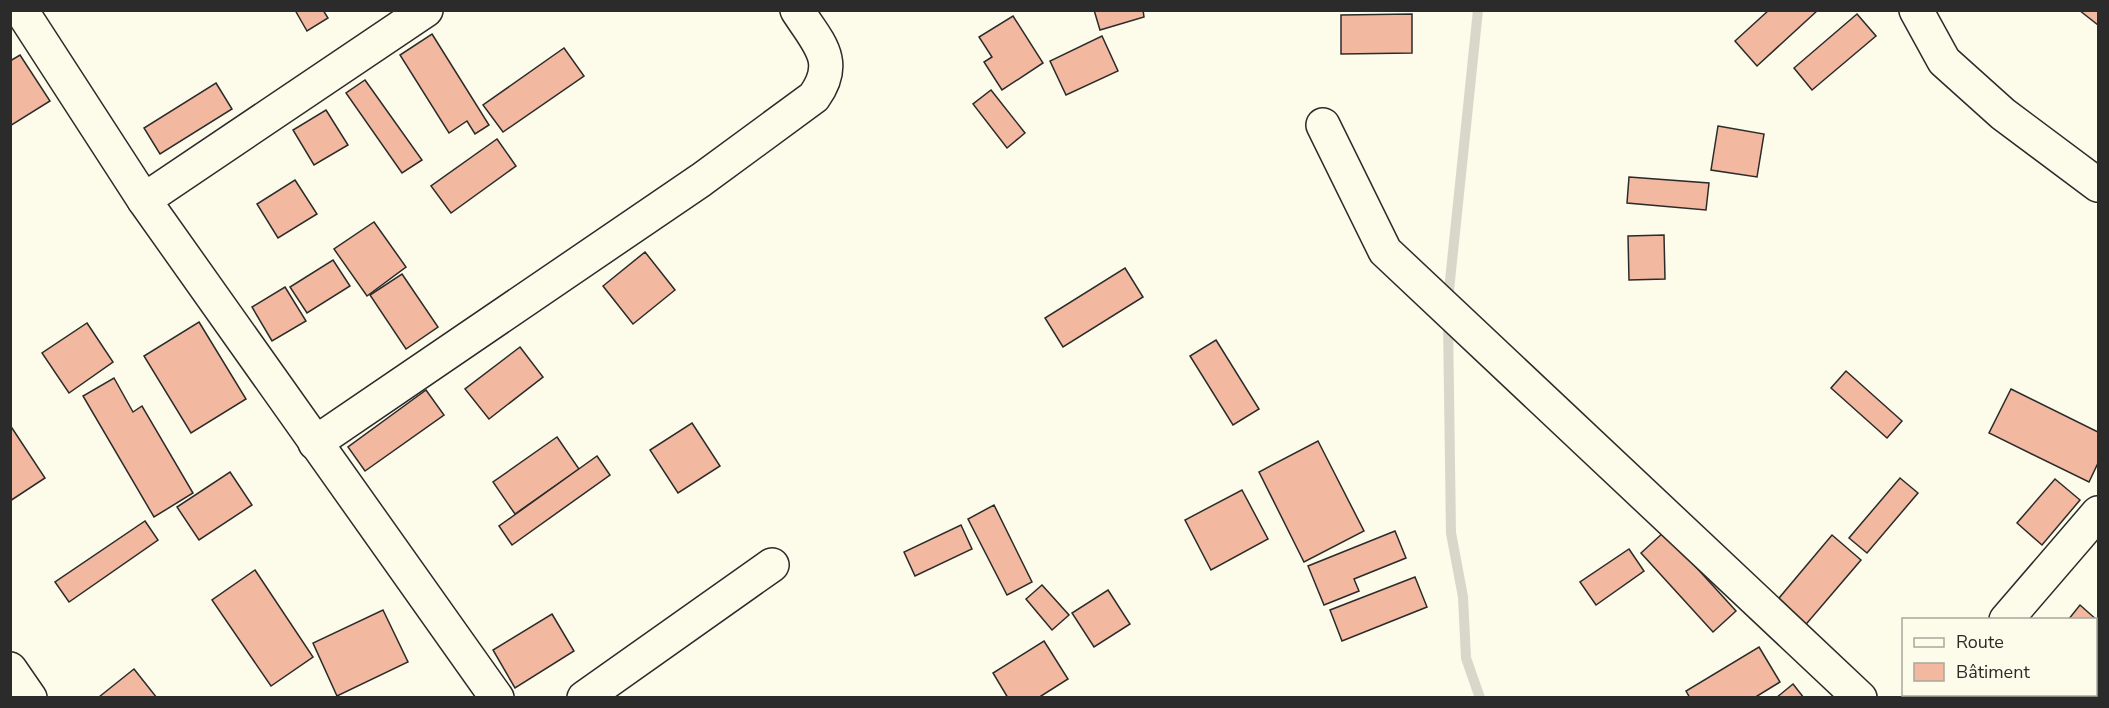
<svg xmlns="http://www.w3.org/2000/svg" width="2109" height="708" font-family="'Nunito Sans',sans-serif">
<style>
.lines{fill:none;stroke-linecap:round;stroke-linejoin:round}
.stream{stroke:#d8d7c9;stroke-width:10}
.building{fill:#f2b8a0;stroke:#2b2b2b;stroke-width:1.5}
.minor-casing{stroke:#2b2b2b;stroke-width:36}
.minor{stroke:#fdfbea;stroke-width:33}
</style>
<rect width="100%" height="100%" fill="#fdfbea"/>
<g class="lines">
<g class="stream">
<path d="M1448,300L1478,10"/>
<path d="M1448,321L1451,533L1463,597L1466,658L1480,698"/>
</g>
</g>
<g class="building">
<path d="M295,10H323L328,18L307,31Z"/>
<path d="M1094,10H1143L1144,17L1100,30Z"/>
<path d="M1769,10H1818L1757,66L1735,41Z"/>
<path d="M2079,10H2098V25Z"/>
<path d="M1412,14V53L1341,54V15Z"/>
<path d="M1857,14L1876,36L1812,90L1794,68Z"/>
<path d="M1013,16L1043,63L1002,90L984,62L992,57L979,37Z"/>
<path d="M432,34L489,125L475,134L467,121L449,133L400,55Z"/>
<path d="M1102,36L1118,71L1066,95L1050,61Z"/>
<path d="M564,48L584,76L503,132L483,105Z"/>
<path d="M20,55L50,101L10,126V61Z"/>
<path d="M365,80L422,160L402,173L346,93Z"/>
<path d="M216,83L232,109L160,154L144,128Z"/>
<path d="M991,90L1025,133L1007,148L973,104Z"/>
<path d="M326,110L348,145L314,165L293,130Z"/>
<path d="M1718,126L1764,134L1757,177L1711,170Z"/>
<path d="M497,139L516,166L451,213L431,186Z"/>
<path d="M1629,177L1709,183L1706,210L1627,203Z"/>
<path d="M295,180L317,214L278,238L257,204Z"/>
<path d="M374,222L406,267L367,296L334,249Z"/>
<path d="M1664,235L1665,279L1629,280L1628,236Z"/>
<path d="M645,252L675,290L633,324L603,286Z"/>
<path d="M333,260L350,286L307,313L290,287Z"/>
<path d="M1125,268L1143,297L1063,347L1045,318Z"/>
<path d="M402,274L438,327L406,349L370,295Z"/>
<path d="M285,287L306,321L272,341L252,307Z"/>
<path d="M199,322L246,399L191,433L144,356Z"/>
<path d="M87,323L113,362L69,393L42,353Z"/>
<path d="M1216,340L1259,409L1233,425L1190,356Z"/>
<path d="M520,347L543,377L489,419L465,389Z"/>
<path d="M1846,371L1902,421L1887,438L1831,388Z"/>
<path d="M114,378L133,412L142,406L193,493L154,517L83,396Z"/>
<path d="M2011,389L2098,432V463L2089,482L1989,433Z"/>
<path d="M426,390L444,415L365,471L348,447Z"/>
<path d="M692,423L720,466L678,493L650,450Z"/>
<path d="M10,425L45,478L10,501Z"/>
<path d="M557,437L579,469L515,514L493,482Z"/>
<path d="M1318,441L1364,531L1304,562L1259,472Z"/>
<path d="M597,456L610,475L512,545L499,526Z"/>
<path d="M230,472L252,505L199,540L177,507Z"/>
<path d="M1900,478L1918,493L1867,553L1849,538Z"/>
<path d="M2055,479L2080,500L2042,545L2017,523Z"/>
<path d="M1242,490L1268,539L1211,570L1185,520Z"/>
<path d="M994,505L1032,582L1007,595L968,519Z"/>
<path d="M145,521L158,540L69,602L55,582Z"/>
<path d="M961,525L972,549L915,576L904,552Z"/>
<path d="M1395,531L1406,558L1354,579L1359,591L1324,605L1308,566Z"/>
<path d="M1664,532L1736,611L1713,632L1641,553Z"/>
<path d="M1832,535L1861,560L1802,629L1774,604Z"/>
<path d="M1629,549L1644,571L1596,605L1580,582Z"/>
<path d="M255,570L313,657L271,686L212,600Z"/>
<path d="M1415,577L1427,607L1342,641L1330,610Z"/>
<path d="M1042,585L1069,615L1052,630L1026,599Z"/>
<path d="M1108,590L1130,624L1094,647L1072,613Z"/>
<path d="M2080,605L2098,621V680L2096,683V620H2068Z"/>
<path d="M383,610L408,662L337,696L313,643Z"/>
<path d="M552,614L574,651L515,688L493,650Z"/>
<path d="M1044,641L1068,679L1038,698H1008L993,673Z"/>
<path d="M1759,647L1780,682L1754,698H1690L1686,691Z"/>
<path d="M134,669L157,698H100L99,697Z"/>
<path d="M1793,684L1804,698H1776Z"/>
<path d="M2033,694H2086L2083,698H2037Z"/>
</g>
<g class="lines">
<g class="minor-casing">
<g id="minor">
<path d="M21,10L144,200L497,698"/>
<path d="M1916,10L1944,61L2003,114L2098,185"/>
<path d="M1323,125L1385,251L1860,698"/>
<path d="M144,200L426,10"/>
<path d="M315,443L701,180L814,97C840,61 818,43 797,10"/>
<path d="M2006,620L2098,513"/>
<path d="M10,669L30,698"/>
<path d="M584,698L772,565"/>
<path d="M1938,698L1941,694"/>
</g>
</g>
<use href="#minor" class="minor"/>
</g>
<rect width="2109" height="708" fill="none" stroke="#2b2b2b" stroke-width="24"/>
<rect x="1902" y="618" width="195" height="78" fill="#fdfbea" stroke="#a9a89e" stroke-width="1.5"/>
<rect x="1914" y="638" width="30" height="9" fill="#fdfbea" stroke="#a9a89e" stroke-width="1.5"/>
<text x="1956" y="648" font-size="18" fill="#2b2b2b">Route</text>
<rect x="1914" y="663" width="30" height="18" fill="#f2b8a0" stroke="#a9a89e" stroke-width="1.5"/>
<text x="1956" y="678" font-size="18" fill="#2b2b2b">Bâtiment</text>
</svg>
